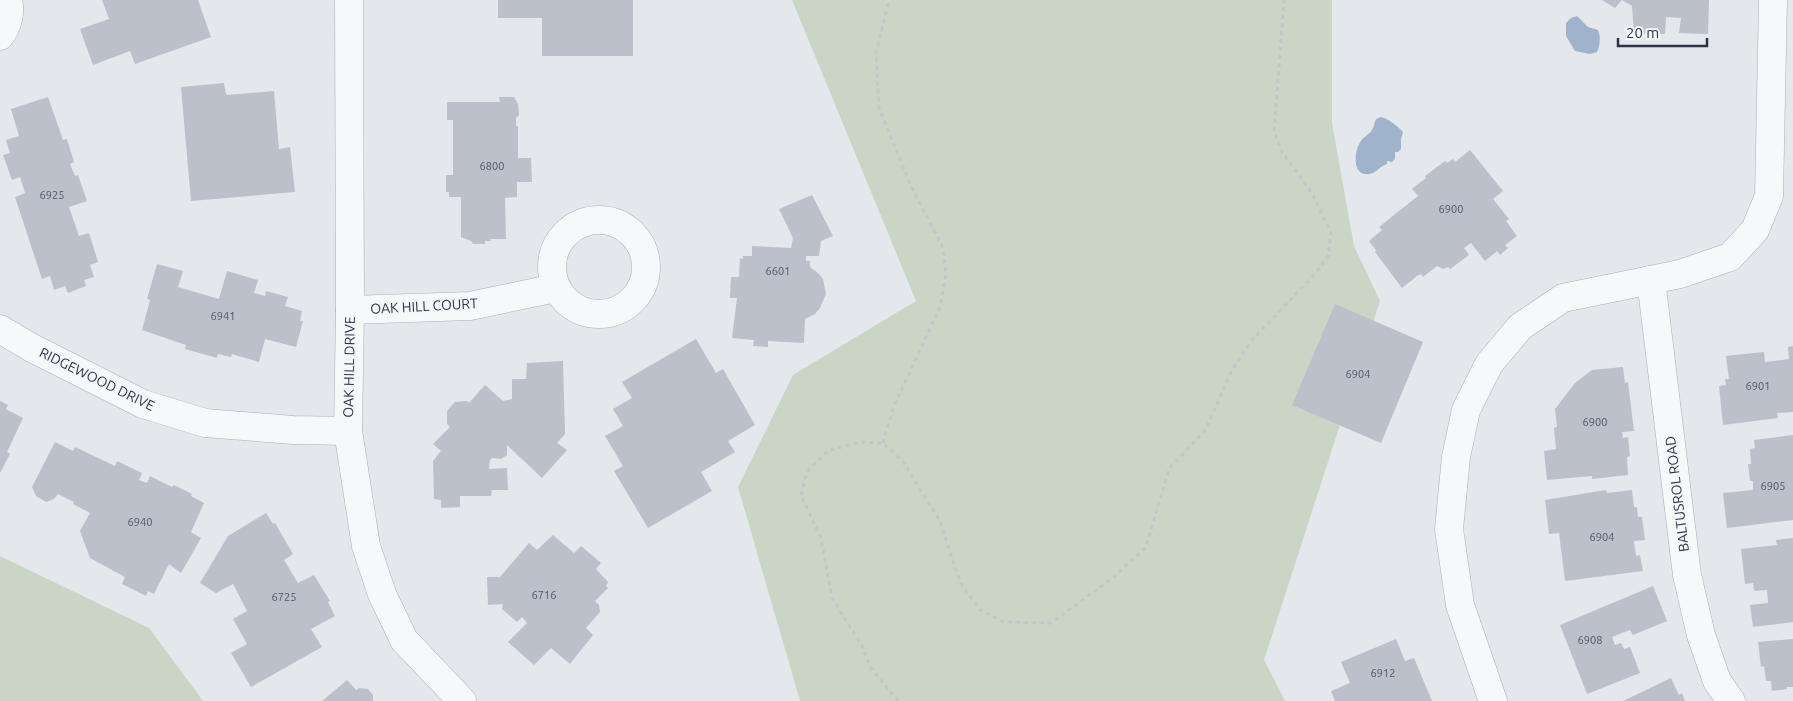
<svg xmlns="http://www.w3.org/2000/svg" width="1793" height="701" font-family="Ubuntu,sans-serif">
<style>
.green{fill:#c9d6c5}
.water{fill:#9fb4cc}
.building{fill:#bbc0ca}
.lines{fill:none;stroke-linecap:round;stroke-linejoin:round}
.minor-casing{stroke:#a9aeb7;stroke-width:29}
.path{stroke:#c2c5cb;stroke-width:3;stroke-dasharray:4 4;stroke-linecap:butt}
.minor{stroke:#f7f8fa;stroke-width:28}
.labels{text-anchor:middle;stroke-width:4;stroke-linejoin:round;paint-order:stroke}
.number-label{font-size:11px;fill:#4f5766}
.street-label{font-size:14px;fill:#2b3445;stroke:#f4f6f9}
</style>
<rect width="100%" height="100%" fill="#e4e7ec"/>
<g class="green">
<path d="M792,0H1332V123L1354,246L1380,301L1264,660L1285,701H800L738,487L793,375L916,301Z"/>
<path d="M0,556L149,628L203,701H0Z"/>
</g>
<g class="water">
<path d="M1577,16L1588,27L1598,30C1601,37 1600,46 1597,52L1590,54L1575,51L1566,36V23L1571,18Z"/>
<path d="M1381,117C1387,118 1399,127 1403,132L1401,139V149L1398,152H1395V159L1392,162L1387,161V164C1380,166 1376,173 1370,174C1351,177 1354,150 1361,141C1364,136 1370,134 1372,130C1374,127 1374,123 1376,119Z"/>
</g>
<g class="building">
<path d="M102,0H198L211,37L135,64L130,51L93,65L80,29L109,19Z"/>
<path d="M498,0H633V56H542V18H498Z"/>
<path d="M1602,0H1622L1615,8Z"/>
<path d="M1622,0H1709L1708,34L1679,33L1681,18L1666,17L1665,34H1634L1632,6Z"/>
<path d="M224,83L226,95L274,91L279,149L290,147L295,192L191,201L181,87Z"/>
<path d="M48,97L63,140L67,139L74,162L70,164L75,176L78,175L87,201L69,207L79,236L89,233L98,262L90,265L94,277L84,280L86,286L68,293L65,286L54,290L50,276L42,279L15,197L25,193L20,177L12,180L3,155L10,153L6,140L19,136L11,109Z"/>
<path d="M499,97H514L518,104L519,115L516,118V126H518V158H531L532,182H517V197L505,198L506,239H490L491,241H485V244H473L471,241L461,237V197H449V192H446V175H453V120H447V102H500Z"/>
<path d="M1470,150L1503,191L1493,199L1509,219L1506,221L1517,236L1505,245L1508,248L1500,255L1497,251L1485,261L1471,243L1464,248L1469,255L1450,269L1448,267L1443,269L1437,266L1423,277L1421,274L1417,276L1402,288L1375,252L1376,250L1369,241L1382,230L1379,227L1418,196L1412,189L1426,178L1425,176L1445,161L1447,163L1453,159L1455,162Z"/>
<path d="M812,195L833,236L821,241L819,256H806V261H810V267L818,273L823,279L826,294L820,308L815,314L805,319L804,343L768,341V347L753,346L754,340L732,338L737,298H730L731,277H739L740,258L743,259V256H752V246L791,248L793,238L779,209Z"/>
<path d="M157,264L183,271L178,287L219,299L227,271L258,280L254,293L265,296L266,291L288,297L285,306L302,311L300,321H303L296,347L265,339L259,362L232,354L231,357L218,354L217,358L185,349L186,345L142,330L150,300L147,299Z"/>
<path d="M1335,304L1423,342L1381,443L1292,405Z"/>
<path d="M696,339L716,373L723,369L755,425L728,441L735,452L701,472L712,491L648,528L614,471L623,466L605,436L623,426L613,409L632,398L622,382Z"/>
<path d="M1793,346V412L1777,413L1778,418L1723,425L1719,386L1726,385L1725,379H1729L1726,356L1764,352L1765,362L1789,359L1788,347Z"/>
<path d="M563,361L565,434L557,443L567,450L542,478L507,445V455L501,459L492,458L490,460L489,469L507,468L508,490H492L491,496H460V507L441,508V500L434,499L433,461L441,451L433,444L450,427L447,424V411L455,402L467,401L469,403L485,385L503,401L512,399V379H526L527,363Z"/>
<path d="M1623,367L1625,383L1628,382L1634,431L1622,432L1623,438L1628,437L1630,456L1627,457L1628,475L1592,479V476L1547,480L1544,451L1556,449L1554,428L1557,427L1555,409L1575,383L1592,370Z"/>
<path d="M0,401L8,405L6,409L23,418L7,452L10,454L0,473Z"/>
<path d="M1793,435V520L1727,528L1723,493L1753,490V481H1750L1748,464H1751L1750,449L1755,448L1754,440Z"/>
<path d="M55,442L73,451L75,447L115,466L117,461L142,473L139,480L147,483L150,476L172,487L174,485L192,494L191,496L204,503L191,532L201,538L181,573L169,564L154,594L148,591L146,596L122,584L125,577L90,558L80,531L90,513L73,504L74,502L58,494L54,499L46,502L36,496L32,487Z"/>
<path d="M1606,490L1607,493L1632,490L1634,507H1637L1638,517H1642L1645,540L1634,541L1636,556L1640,555L1643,571L1565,581L1559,533L1549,534L1545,500Z"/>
<path d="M266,513L273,524L275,523L293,554L284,560L298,583L314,575L330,601L328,602L335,616L311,629L322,647L251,687L231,653L247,644L233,619L247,611L233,584L216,593L200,583L228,536Z"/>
<path d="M553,535L574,553L581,546L601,563L596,569L608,582L606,586L608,588L595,601L599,605L600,612L586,628L593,635L570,664L551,648L534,665L508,642L527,623L522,617L517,622L502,609L503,604L488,605L487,577H500L529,543L537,550Z"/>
<path d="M1793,538V622L1753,627L1750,605L1768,603L1767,590L1754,591L1753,583L1745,584L1741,549L1777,545L1776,540Z"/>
<path d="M1653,586L1667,621L1633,635L1630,630L1612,637L1615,645L1621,643L1624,649L1630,647L1640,673L1587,694L1560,625Z"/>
<path d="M1396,639L1405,661L1414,658L1432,701H1335L1331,691L1350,683L1341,662Z"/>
<path d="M1793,639V687H1787V689L1772,691L1771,681H1766L1764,666L1761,667L1758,642Z"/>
<path d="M1671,678L1679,695L1682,693L1685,701H1623Z"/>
<path d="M347,680L356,690L359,688L368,689L373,695V701H322Z"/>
</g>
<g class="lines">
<g class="minor-casing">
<g id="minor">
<path d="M349,0L350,310L348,431L366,546L382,594L404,640L462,701"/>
<path d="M0,36C8,26 11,12 8,0"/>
<circle cx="599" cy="267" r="47"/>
<path d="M1651,280L1687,575L1701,635L1717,681L1731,701"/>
<path d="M350,310L470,306L556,288"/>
<path d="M0,329L32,348L143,404L205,423L293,430L348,431"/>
<path d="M1493,701L1460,605L1449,529L1456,457L1466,410L1489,364L1520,327L1563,298L1680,274L1730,257L1755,230L1769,196L1773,0"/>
</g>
</g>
<g class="path">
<path d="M883,443L893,408L940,307L946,275L943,248L910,184L879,108L876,53L889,0"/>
<path d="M898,701L870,667L862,646L832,598L821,538L801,495L807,472L827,451L860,442L883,443L903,462L939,519L960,582L980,610L1004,622L1051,623L1114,577L1146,547L1169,469L1206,429L1232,370L1251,341L1316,273L1328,256L1331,233L1312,193L1282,152L1274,131L1284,0"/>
</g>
<use href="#minor" class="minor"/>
</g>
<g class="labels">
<g class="number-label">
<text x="492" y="170">6800</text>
<text x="52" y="199">6925</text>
<text x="1451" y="213">6900</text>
<text x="778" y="275">6601</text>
<text x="223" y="320">6941</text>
<text x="1358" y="378">6904</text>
<text x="1758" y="390">6901</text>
<text x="1595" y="426">6900</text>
<text x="1773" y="490">6905</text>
<text x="140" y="526">6940</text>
<text x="1602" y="541">6904</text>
<text x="544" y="599">6716</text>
<text x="284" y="601">6725</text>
<text x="1590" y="644">6908</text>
<text x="1383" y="677">6912</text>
</g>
<g class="street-label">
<text transform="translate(424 306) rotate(-3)" y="5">OAK HILL COURT</text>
<text transform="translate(349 367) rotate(-89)" y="5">OAK HILL DRIVE</text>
<text transform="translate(97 379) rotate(26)" y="5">RIDGEWOOD DRIVE</text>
<text transform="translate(1677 494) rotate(-97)" y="5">BALTUSROL ROAD</text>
</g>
</g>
<path d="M1618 38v8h89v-8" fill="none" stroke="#2b3445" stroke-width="2.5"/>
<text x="1626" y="38" font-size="15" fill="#2b3445" stroke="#f4f6f9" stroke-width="4" paint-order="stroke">20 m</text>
</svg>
